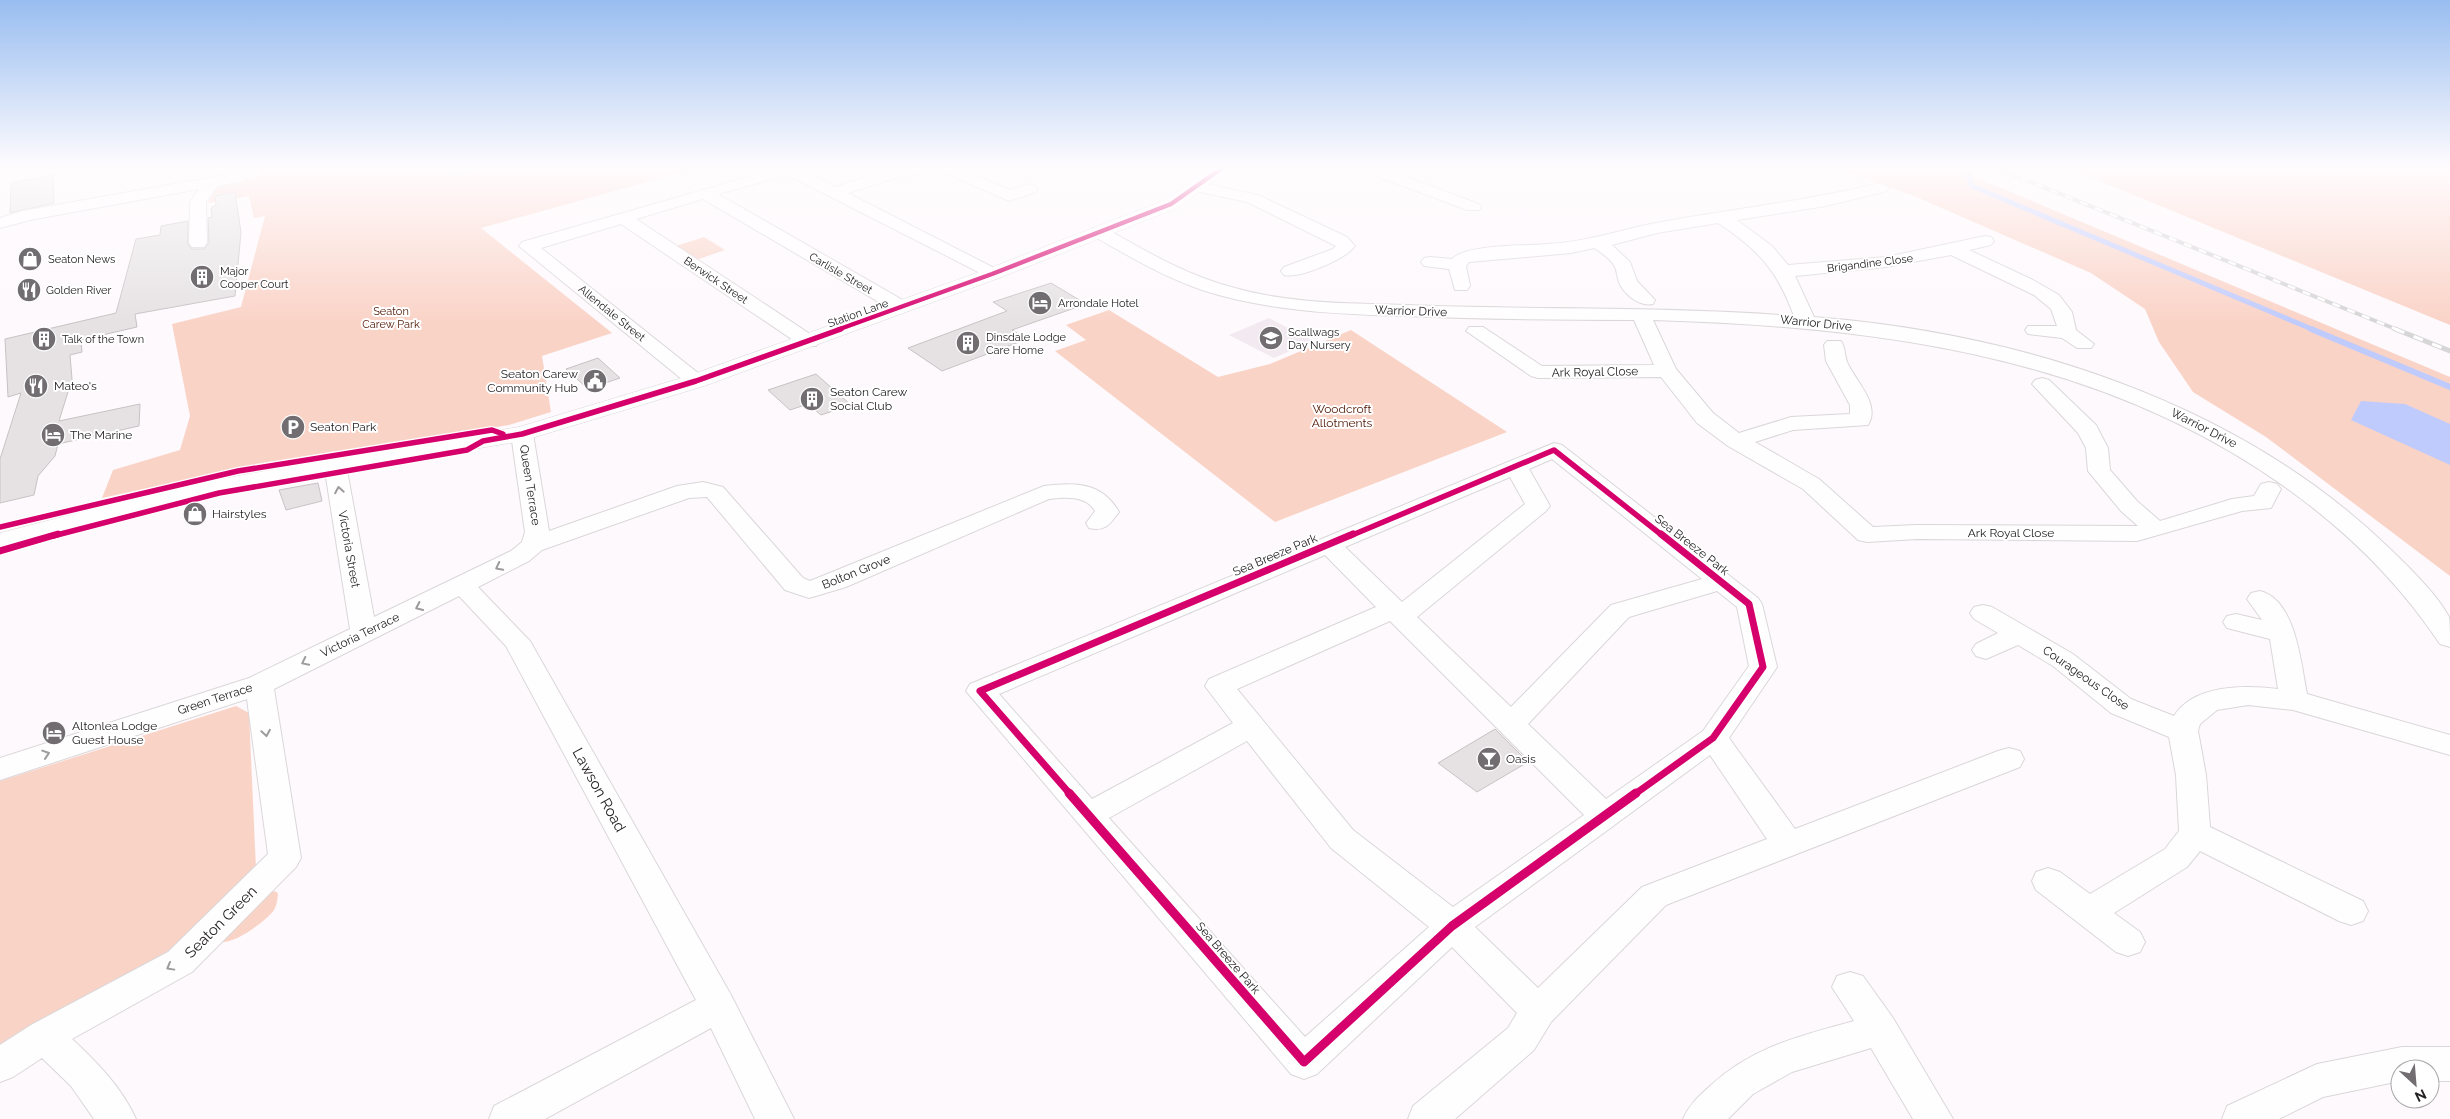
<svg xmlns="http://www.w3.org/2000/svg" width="2450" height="1119" font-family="Raleway,sans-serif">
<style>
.built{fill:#f3e9f0}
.green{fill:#fad3c7}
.water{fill:#c0cbfd}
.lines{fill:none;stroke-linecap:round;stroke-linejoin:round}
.stream-far1{stroke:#c0cbfd;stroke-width:5}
.stream{stroke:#c0cbfd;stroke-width:6}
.building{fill:#e6e2e4;stroke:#c7c3c4}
.street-casing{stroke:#dad7d9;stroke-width:2}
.secondary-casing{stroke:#dad7d9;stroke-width:1}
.street{fill:#fffeff;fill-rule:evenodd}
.secondary{fill:#fffeff;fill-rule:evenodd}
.rail-far1-casing{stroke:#d7d6d7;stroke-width:4}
.rail-casing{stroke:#d7d6d7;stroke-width:5}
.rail-far1{stroke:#fff;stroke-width:2.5;stroke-dasharray:8;stroke-linecap:butt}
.rail{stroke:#fff;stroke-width:3;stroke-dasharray:10;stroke-linecap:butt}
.cycleway-far3-casing{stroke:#fff;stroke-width:6}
.cycleway-far2-casing{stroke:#fff;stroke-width:8}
.cycleway-far1-casing{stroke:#fff;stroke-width:10}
.cycleway-casing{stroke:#fff;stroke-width:12}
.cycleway-far3{stroke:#d6006c;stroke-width:4.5}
.cycleway-far2{stroke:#d6006c;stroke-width:5.5}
.cycleway-far1{stroke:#d6006c;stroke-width:7}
.cycleway{stroke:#d6006c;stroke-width:9}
.oneway{stroke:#9d9b9c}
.labels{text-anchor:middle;stroke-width:4;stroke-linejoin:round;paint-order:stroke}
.far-poi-label{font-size:11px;fill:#252224;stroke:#fff;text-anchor:start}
.far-street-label{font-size:11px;fill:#252224;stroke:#fff}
.far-park-label{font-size:11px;fill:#4f1500;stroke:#fff}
.street-label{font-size:12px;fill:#252224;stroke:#fff}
.poi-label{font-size:12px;fill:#252224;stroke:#fff;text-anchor:start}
.park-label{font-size:12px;fill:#4f1500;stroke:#fff}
.near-street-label{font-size:15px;fill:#252224;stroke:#fff}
</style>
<rect width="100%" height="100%" fill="#fef9fc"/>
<g class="built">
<path d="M446,166H504L451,177Z"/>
<path d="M1269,318L1313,341L1274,358L1229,335Z"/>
</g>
<g class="green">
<path d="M256,166H446L451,177L504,166H706L481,228L612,333L542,356L551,412L509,425L260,464L102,498L113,470L180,450L190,416L172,324L241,307L265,216L254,218L249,196L208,203L215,188L259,175Z"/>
<path d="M1830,166H1949L2450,377V576L2266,437L2193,392L2159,342L2145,309L2091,273L1914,196Z"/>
<path d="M2063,166H2450V325Z"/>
<path d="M704,237L725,250L696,260L676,246Z"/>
<path d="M1109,310L1218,377L1270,364L1351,330L1507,432L1275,522L1055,351L1086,340L1066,325Z"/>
<path d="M236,706L249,713L256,869L191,934L164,954L48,1021L0,1044V781Z"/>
<path d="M272,891L277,892L278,895C277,900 277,905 274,910C266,921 235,944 221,942L267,893Z"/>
</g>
<path class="water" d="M2361,401L2405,404L2450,424V465L2351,420Z"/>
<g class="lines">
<path class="stream-far1" d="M1968,175L1972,186L2314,330"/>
<path class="stream" d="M2311,329L2450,387"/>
</g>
<g class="building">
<path d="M53,175L54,203L10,213L11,183Z"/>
<path d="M235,192L241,232L235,296L135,314L137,327L81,340L82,352L70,355L72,379L59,421L140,404L139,426L58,444L55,456L38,476L34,495L0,503V459L21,393L8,397L5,339L116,313L136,239L160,235L161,226L188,221V244L192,249H204L209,243L208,218L212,217L211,208L216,205L215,196Z"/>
<path d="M1051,283L1086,304L1012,330L1027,339L942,371L908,348L1007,311L993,302Z"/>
<path d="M598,358L620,378L588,389L566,369Z"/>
<path d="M816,374L851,405L821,415L808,404L790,410L768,390Z"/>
<path d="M318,483L322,501L286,510L279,490Z"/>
<path d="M1495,729L1528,762L1477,792L1438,763Z"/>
</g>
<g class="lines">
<g class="street-casing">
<g id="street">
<path d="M239,166H253L255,170L242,181L217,186L206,202L207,243L204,247H192L189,243L190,202L199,189L30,220L0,228V218L22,211L231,174L239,169Z"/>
<path d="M787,166L795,167L835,187L892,169L913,166H955L1010,190L1030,184L1038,189L1036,192L1009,201L939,170L895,178L848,193L998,270L1001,274L998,278L992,279L788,175L718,194L908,303L910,307L908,311H894L703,199L636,219L816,338L819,342L816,346H802L621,224L541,248L703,377L706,381L703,385L696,387L689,385L519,246L522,242Z"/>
<path d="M1355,166H1376L1479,204L1481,207L1479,210H1467L1358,169Z"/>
<path d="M1586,166H1627L1624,169C1612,172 1595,177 1586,166Z"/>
<path d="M1197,182L1258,195L1347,237L1355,246C1346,259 1299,279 1284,275L1281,271L1284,267L1333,249L1336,246L1247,202L1191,190L1189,187L1191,184Z"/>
<path d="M1881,183L1889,188L1887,191L1826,206L1737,220L1772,246L1788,265L1886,257L1985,236L1991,237L1994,241L1991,245L1969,250L2033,280L2059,295L2072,312L2076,330L2094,344L2091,348H2077L2062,338L2028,334L2025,330L2028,326H2057L2051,309L2034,295L1951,255L1886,267L1795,276L1814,317C2019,333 2236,401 2387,546C2405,563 2438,595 2449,617C2450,624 2450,638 2450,647L2440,644C2400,584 2351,535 2292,492C2104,355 1879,327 1653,320L1676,369L1713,413L1739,433L1791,417L1850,414V405L1826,361L1824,345L1827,341H1841C1846,348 1844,356 1848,364C1856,381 1881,405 1868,425L1793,430L1755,442L1819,479L1873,527L1917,525L2138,526L2121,511L2088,471L2086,448L2078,433L2032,384L2035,380L2042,378L2049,380L2096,425L2108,448L2110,470L2137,501L2160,521L2232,499L2254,496L2261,484L2269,482L2277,484L2281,489L2271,508L2242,511L2137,541L1917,539L1867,542L1858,540L1803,489L1728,446L1697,423L1661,377L1538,378L1531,376L1466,331L1469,327H1483L1542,366L1654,365L1634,320C1557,320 1480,319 1403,316C1336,314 1269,311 1205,291C1165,278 1129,256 1093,236L1090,232L1093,228H1105C1147,252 1188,276 1235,288C1291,304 1351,303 1408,305C1537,310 1666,306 1794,316C1777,270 1759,250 1718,223L1657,233L1612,245L1630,262L1637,281L1655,300L1653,304C1640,307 1623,294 1619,282C1617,277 1617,271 1615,267C1611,259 1602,253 1594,248L1571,253L1469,262L1466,266L1470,286L1467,290H1455L1449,269L1424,266L1421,262L1424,258L1430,257L1452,259C1466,244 1527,246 1548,244C1587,242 1619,230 1656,223C1731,209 1807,201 1881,183Z"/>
<path d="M522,427L530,429L533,434L549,531L677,486L703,482L723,487L803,578L810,581L1044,486C1075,482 1102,482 1119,512C1110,524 1105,532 1089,528L1086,523L1095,511C1086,495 1065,497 1049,499L846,587L809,598L785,590L707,497L689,498L542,550L529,561L478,587L530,641L731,995L794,1119H755L711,1028L545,1119H489L494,1106L696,1000L506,646L459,596L274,689L301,858L296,867L192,972L72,1039C97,1062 122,1088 136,1119H94L71,1086L42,1058L13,1077L0,1082V1045L31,1025L168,952L268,854L247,699L0,780V758L249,678L350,629L324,465L327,460L335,458L343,460L346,465L374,617L511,551L522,542L525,532L511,434L514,429Z"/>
<path d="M1554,443L1562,445L1758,598L1762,604L1777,667L1729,738L1795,829L1998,751L2009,748L2020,751L2024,759L2020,767L1666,905L1551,1022L1534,1050L1455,1119H1408L1413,1106L1508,1028L1517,1013L1452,947L1317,1074L1304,1079L1291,1074L966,691L970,684ZM1552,459L1702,579L1611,605L1511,707L1417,617L1546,511L1550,506L1529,469ZM1510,477L1525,504L1402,602L1345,547ZM1325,555L1376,607L1209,679L1205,686L1233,723L1092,799L999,694ZM1717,591L1737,607L1749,666L1703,731L1606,799L1528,724L1629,617ZM1390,621L1584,815L1453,907L1353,830L1237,689ZM1247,741L1331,848L1429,927L1305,1037L1109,818ZM1710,755L1767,839L1642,887L1538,988L1475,927Z"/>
<path d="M2260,591C2296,600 2301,664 2307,694L2450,735V755L2293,710L2248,705L2217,710L2200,724L2198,731L2206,775L2210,827L2363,901L2368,911L2363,921L2351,925L2339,921L2200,851L2187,867L2114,913L2140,932L2145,942L2140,952L2128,956L2116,952L2036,890L2032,881L2036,872L2048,868L2060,872L2090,894L2165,849L2179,831L2176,775L2169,737L2111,713L2053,666L2018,645L1986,659L1976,656L1972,650L1976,644L1998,633L1974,619L1970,613L1974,607L1983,605L1992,607L2073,654L2131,699L2174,716C2194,684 2246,685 2278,689L2270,639L2227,628L2223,622L2227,616L2236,614L2262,620L2247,599L2251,593Z"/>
<path d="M1850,972L1863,976L1893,1018L1953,1119H1913L1871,1048L1792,1072L1753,1094L1728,1119H1683C1689,1105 1698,1097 1709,1087C1751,1047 1800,1036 1854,1021L1832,987L1837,976Z"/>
<path d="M2402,1047H2450V1081H2430V1069H2400V1081L2323,1097L2279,1119H2222L2227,1106L2317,1064Z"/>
</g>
</g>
<g class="secondary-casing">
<path id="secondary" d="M1214,166H1234L1177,208L999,278L704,386L522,441L335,472L180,502L0,549V533L178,487L335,458L519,427L688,376L985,270L1165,200Z"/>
</g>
<use href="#street" class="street"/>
<use href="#secondary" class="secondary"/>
<g class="rail-far1-casing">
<path id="rail-far1" d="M1991,166L2398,330"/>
</g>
<g class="rail-casing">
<path id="rail" d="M2395,329L2450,351"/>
</g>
<use href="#rail-far1" class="rail-far1"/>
<use href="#rail" class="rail"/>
<g class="cycleway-far3-casing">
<path id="cycleway-far3" d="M837,330L992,274L1171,204L1225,166"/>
</g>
<g class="cycleway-far2-casing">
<g id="cycleway-far2">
<path d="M0,527L238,471L492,430L503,434"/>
<path d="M53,536L219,493L467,450L483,441L522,434L696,381L841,329"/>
<path d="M1350,536L1554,450L1663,536"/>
</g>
</g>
<g class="cycleway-far1-casing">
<g id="cycleway-far1">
<path d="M0,551L58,534"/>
<path d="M1070,794L980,691L1353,534"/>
<path d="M1635,794L1713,738L1763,667L1749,604L1661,534"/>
</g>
</g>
<g class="cycleway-casing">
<path id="cycleway" d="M1069,793L1304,1062L1452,926L1636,793"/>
</g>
<use href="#cycleway-far3" class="cycleway-far3"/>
<use href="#cycleway-far2" class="cycleway-far2"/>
<use href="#cycleway-far1" class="cycleway-far1"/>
<use href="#cycleway" class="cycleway"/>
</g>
<defs><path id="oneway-chevron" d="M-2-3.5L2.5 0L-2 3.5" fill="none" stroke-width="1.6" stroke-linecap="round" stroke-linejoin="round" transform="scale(1.25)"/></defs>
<g class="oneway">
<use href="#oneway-chevron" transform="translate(339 490) rotate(-100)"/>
<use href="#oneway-chevron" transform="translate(499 567) rotate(153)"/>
<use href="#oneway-chevron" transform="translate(419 607) rotate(155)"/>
<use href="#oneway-chevron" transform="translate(305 662) rotate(154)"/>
<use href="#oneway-chevron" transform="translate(266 733) rotate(81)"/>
<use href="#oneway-chevron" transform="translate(46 754) rotate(-18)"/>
<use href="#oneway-chevron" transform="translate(170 967) rotate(151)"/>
</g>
<linearGradient id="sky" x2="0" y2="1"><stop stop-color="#98bdf0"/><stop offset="0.52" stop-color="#fffcfe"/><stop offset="1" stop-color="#fffcfe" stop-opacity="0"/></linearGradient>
<rect width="2450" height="322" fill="url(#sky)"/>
<defs>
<g id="shop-disc" transform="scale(1.25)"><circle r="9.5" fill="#716d70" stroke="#fff"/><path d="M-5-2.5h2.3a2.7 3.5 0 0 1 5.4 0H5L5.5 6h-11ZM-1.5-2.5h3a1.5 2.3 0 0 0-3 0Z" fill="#fff"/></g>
<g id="building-disc" transform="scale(1.25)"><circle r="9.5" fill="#716d70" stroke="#fff"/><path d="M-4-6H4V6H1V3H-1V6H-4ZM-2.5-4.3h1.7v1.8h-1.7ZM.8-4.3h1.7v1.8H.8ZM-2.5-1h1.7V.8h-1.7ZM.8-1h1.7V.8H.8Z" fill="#fff"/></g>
<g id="restaurant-disc" transform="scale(1.25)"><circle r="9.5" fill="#716d70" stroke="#fff"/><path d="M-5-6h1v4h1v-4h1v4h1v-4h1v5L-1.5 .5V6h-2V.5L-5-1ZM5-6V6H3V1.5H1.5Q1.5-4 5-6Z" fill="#fff"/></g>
<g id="hotel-disc" transform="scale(1.25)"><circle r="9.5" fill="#716d70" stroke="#fff"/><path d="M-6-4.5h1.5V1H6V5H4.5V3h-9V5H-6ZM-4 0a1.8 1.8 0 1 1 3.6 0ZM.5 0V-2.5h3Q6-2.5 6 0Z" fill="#fff"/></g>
<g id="school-disc" transform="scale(1.25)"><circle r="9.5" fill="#716d70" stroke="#fff"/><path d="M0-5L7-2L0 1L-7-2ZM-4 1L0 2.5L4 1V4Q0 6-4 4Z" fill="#fff"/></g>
<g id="civic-disc" transform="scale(1.25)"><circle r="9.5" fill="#716d70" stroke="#fff"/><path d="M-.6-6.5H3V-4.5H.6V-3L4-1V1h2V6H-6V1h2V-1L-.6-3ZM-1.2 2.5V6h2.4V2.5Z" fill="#fff"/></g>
<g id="parking-disc" transform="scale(1.25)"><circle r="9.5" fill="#716d70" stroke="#fff"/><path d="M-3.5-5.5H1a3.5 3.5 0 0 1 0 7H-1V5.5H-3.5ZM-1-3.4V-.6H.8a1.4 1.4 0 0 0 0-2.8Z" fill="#fff"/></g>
<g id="bar-disc" transform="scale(1.25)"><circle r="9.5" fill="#716d70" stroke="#fff"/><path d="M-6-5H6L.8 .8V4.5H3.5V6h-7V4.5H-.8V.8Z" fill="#fff"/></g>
</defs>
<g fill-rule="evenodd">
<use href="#shop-disc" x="30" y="259"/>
<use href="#building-disc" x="202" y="277"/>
<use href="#restaurant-disc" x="29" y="290"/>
<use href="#hotel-disc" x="1040" y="303"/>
<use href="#school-disc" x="1271" y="338"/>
<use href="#building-disc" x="44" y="339"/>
<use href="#building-disc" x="968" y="343"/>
<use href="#civic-disc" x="595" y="381"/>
<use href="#restaurant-disc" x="36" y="386"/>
<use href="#building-disc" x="812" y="399"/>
<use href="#parking-disc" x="293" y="427"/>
<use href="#hotel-disc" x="53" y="435"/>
<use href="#shop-disc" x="195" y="514"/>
<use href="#hotel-disc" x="54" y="733"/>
<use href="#bar-disc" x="1489" y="759"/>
</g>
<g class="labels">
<g class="far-poi-label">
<text x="48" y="263">Seaton News</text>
<text x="220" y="275">Major<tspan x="220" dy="13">Cooper Court</tspan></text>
<text x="46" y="294">Golden River</text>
<text x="1058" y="307">Arrondale Hotel</text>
<text x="1288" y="336">Scallwags<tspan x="1288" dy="13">Day Nursery</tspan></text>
<text x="986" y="341">Dinsdale Lodge<tspan x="986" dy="13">Care Home</tspan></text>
<text x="62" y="343">Talk of the Town</text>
</g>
<g class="far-street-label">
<text transform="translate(1870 263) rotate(-7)" y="4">Brigandine Close</text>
<text transform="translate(841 273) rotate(30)" y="4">Carlisle Street</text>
<text transform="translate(716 280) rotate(34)" y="4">Berwick Street</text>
<text transform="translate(612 313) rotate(39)" y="4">Allendale Street</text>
<text transform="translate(858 313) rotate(-20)" y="4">Station Lane</text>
</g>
<g class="far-park-label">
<text x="391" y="315">Seaton<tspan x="391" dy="13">Carew Park</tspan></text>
</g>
<g class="street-label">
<text transform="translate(1411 311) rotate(2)" y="4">Warrior Drive</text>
<text transform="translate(1816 323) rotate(6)" y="4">Warrior Drive</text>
<text transform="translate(1595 372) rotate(-1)" y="4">Ark Royal Close</text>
<text transform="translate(2204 428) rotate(27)" y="4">Warrior Drive</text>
<text transform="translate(530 485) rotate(81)" y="4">Queen Terrace</text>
<text x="2011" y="537">Ark Royal Close</text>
<text transform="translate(1692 545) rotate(38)" y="4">Sea Breeze Park</text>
<text transform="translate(349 549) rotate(80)" y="4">Victoria Street</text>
<text transform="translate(1275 555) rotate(-23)" y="4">Sea Breeze Park</text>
<text transform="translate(856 572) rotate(-22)" y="4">Bolton Grove</text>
<text transform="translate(360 635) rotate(-26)" y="4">Victoria Terrace</text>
<text transform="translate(2086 678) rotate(35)" y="4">Courageous Close</text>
<text transform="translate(215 699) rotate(-18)" y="4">Green Terrace</text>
<text transform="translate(1228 958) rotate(49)" y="4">Sea Breeze Park</text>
</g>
<g class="poi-label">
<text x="578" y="378" text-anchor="end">Seaton Carew<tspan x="578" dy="14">Community Hub</tspan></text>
<text x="54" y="390">Mateo's</text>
<text x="830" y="396">Seaton Carew<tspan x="830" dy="14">Social Club</tspan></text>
<text x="310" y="431">Seaton Park</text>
<text x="70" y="439">The Marine</text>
<text x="212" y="518">Hairstyles</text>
<text x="72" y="730">Altonlea Lodge<tspan x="72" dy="14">Guest House</tspan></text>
<text x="1506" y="763">Oasis</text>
</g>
<g class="park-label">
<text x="1342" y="413">Woodcroft<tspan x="1342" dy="14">Allotments</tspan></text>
</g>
<g class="near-street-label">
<text transform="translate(599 790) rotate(61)" y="5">Lawson Road</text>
<text transform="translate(221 922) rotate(-45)" y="5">Seaton Green</text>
</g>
</g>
<g transform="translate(2415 1084) rotate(154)"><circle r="24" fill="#ffffff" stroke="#a8a7a7"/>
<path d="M0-4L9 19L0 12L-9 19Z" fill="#716d70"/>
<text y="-8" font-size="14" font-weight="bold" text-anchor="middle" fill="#252224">N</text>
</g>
</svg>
